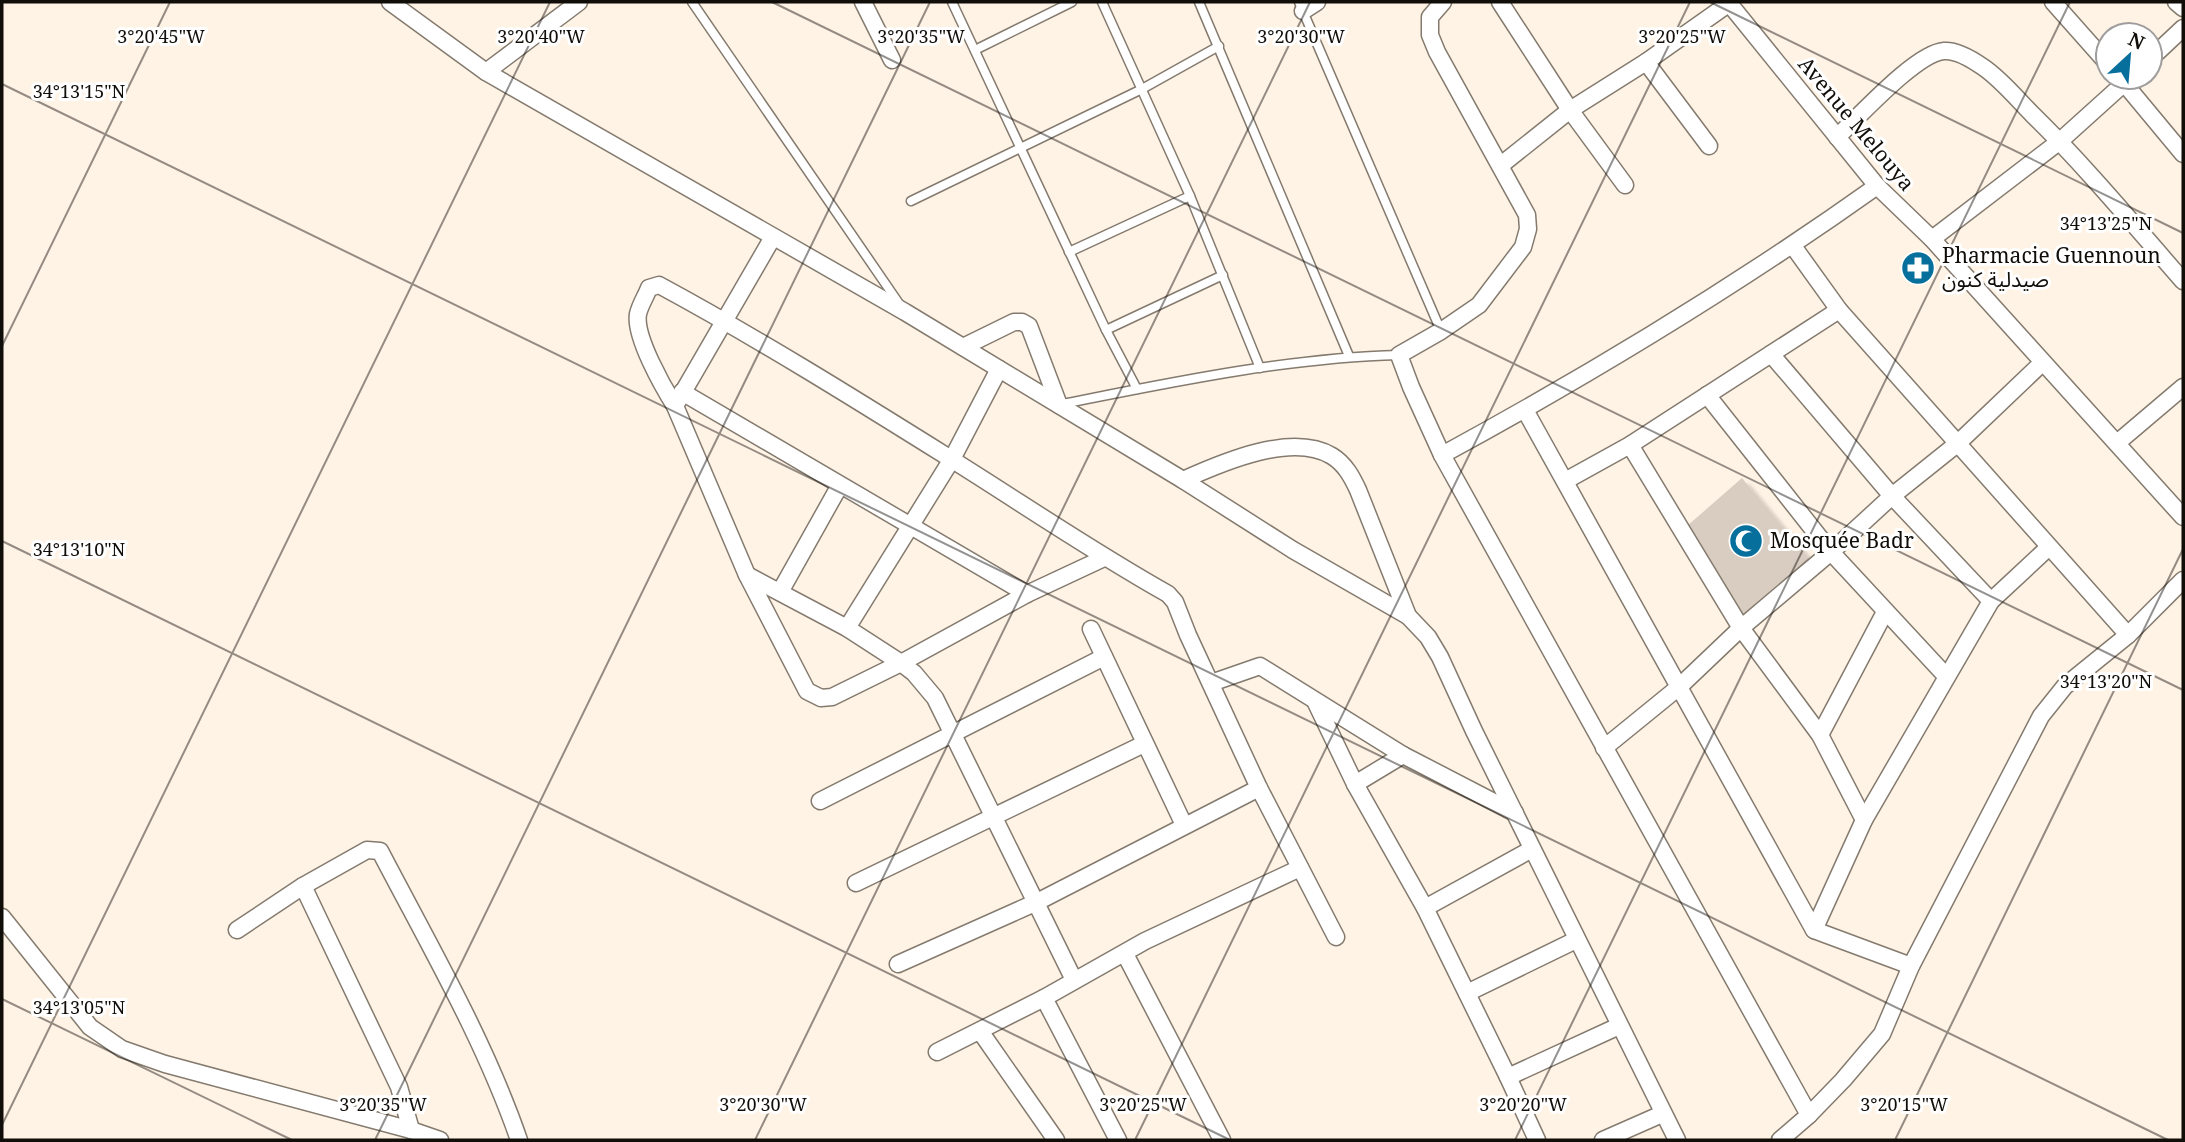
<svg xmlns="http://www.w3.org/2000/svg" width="2185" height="1142" font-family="'Noto Serif','Noto Sans Arabic',serif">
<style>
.building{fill:#d8cdc0;filter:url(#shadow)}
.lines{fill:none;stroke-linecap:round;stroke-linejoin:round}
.lane-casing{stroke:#847a6e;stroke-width:11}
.street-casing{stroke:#847a6e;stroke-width:19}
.lane{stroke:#fff;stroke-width:8}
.street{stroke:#fff;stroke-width:16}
.ticks{fill:none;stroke:#110d09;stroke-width:2;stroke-opacity:0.45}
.labels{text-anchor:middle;stroke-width:6;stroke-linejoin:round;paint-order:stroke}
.street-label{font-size:21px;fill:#110d09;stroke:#fff}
.poi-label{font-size:21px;fill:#110d09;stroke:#fff;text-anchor:start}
.ticks-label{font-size:18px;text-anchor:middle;fill:#110d09;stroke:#fff;stroke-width:6;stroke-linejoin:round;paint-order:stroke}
</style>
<defs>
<filter id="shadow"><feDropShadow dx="6" dy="6" stdDeviation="2" flood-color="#0004"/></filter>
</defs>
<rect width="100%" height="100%" fill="#fff3e6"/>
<path class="building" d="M1742,478L1808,557L1742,618L1687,526Z"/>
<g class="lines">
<g class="lane-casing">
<g id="lane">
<path d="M692,2L900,305"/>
<path d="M952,2L1106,330L1137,389"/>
<path d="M1102,2L1190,196L1260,368"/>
<path d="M1199,2L1349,356"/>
<path d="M1299,2L1441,331"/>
<path d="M975,50L1072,2"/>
<path d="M911,201L1142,89L1219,46"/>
<path d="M1069,252L1190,196"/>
<path d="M1106,330L1223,275"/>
<path d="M1062,404C1173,382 1286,358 1399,355"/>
</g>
</g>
<g class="street-casing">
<g id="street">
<path d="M390,2L486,72L905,312L1183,480L1293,550L1408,616L1428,637L1440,657L1474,731L1677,1140"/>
<path d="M863,2L892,60"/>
<path d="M1443,2L1430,17V35L1437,52L1527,215L1528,229L1523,247L1479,305L1441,331L1399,355L1411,387L1442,455L1809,1115"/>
<path d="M1500,2L1570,110L1625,185"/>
<path d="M1728,2L1877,186L1932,239L2183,517"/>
<path d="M2053,2L2108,64"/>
<path d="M2176,2L2183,8"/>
<path d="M1303,11L1317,2"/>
<path d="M2150,59L2183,28"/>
<path d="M1646,62L1709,146"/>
<path d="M486,72L579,2"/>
<path d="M2119,77L2183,154"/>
<path d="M1837,137C1859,117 1916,53 1944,51C1956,50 1973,60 1983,67C2002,80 2017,99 2033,115C2086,167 2134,225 2183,281"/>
<path d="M1501,165L1570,110L1646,62L1731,2"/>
<path d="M773,237L675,406L747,575L807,691L821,698L832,697L901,663L1027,594L1104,558"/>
<path d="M1932,239L2060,141L2131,77"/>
<path d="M1793,246L1839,310L2128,635"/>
<path d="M963,347L1014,322H1022L1029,326L1059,405"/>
<path d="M1771,354L1892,496L1991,601"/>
<path d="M682,392L1027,594"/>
<path d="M1707,395L1831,552L1946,676"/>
<path d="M675,406C663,387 634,336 638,314C640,305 646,296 649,288L659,285C759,339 855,399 951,459C1023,504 1093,552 1168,594L1175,602L1188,635L1259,788L1336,937"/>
<path d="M1525,410L1814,930L1911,966"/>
<path d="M2117,443L2183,387"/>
<path d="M1630,445L1741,628L1820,735L1864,820"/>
<path d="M1442,455C1591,374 1738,285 1877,186"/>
<path d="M1183,480C1223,462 1292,432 1332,456C1345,464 1352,477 1358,490L1408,616"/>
<path d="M1565,481L1630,445L1839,310"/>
<path d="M747,575L847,628L901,663L914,673L935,698L1074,980"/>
<path d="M780,592L840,485"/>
<path d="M847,628L952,459L999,369"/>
<path d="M1091,629L1184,825"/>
<path d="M1211,683L1260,666L1403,755L1515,813"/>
<path d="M1316,703L1355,784L1425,908L1508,1077L1537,1140"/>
<path d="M1820,735L1885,612"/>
<path d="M1604,748L1679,687L1741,628L1831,552L1892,496L1957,444L2042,363"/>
<path d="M1355,784L1403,755"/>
<path d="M820,801L1104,657"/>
<path d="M856,883L1144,744"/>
<path d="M303,886L399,1087L411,1130"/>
<path d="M1425,908L1532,849"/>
<path d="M2,917L90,1027L122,1049L165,1064L411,1130L440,1140"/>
<path d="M237,930L303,886L367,850L380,851C429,945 484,1039 519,1140"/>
<path d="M1814,930L1864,820L1991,601L2049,547"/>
<path d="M1125,954L1222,1140"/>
<path d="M898,964L1037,902L1259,788"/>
<path d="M1467,993L1576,940"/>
<path d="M1044,998L1118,1140"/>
<path d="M980,1031L1056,1140"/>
<path d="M937,1052L1044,998L1145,941L1300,868"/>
<path d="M1508,1077L1619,1026"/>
<path d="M1603,1140L1662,1114"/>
<path d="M1780,1140L1809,1115L1843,1080L1882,1034L1911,966L2041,716L2065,686L2128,635L2183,580"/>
</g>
</g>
<use href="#lane" class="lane"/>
<use href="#street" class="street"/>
</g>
<path class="ticks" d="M772,2L2183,690M1710,2L2183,233M2,84L2168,1140M2,346L170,2M2,541L1230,1140M2,999L292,1140M2,1125L550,2M375,1140L930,2M755,1140L1310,2M1135,1140L1690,2M1515,1140L2070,2M1895,1140L2183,549"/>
<defs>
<g id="pharmacy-disc" transform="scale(1.75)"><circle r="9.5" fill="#076f9c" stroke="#fff"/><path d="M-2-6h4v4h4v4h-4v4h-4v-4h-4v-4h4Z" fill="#fff"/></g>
<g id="mosque-disc" transform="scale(1.75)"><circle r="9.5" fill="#076f9c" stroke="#fff"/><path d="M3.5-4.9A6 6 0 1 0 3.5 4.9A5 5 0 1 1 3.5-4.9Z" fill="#fff"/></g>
</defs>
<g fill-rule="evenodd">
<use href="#pharmacy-disc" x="1918" y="268"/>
<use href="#mosque-disc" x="1746" y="541"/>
</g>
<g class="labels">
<g class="street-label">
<text transform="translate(1856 124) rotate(50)" y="7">Avenue Melouya</text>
</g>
<g class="poi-label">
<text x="1942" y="263">Pharmacie Guennoun<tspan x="1942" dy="24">صيدلية كنون</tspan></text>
<text x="1770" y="548">Mosquée Badr</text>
</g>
</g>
<g class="ticks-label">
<text x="161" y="43">3°20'45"W</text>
<text x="541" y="43">3°20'40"W</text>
<text x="921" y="43">3°20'35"W</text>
<text x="1301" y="43">3°20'30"W</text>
<text x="1682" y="43">3°20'25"W</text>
<text x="79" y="98">34°13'15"N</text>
<text x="2106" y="230">34°13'25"N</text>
<text x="79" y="556">34°13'10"N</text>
<text x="2106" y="688">34°13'20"N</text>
<text x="79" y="1014">34°13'05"N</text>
<text x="383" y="1111">3°20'35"W</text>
<text x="763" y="1111">3°20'30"W</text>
<text x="1143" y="1111">3°20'25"W</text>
<text x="1523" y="1111">3°20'20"W</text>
<text x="1904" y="1111">3°20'15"W</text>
</g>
<rect width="2185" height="1142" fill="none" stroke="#110d09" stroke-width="7"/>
<g transform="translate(2129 56) rotate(26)"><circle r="33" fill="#ffffff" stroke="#a09e9d" stroke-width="2"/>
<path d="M0-5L12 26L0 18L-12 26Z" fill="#076f9c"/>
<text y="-10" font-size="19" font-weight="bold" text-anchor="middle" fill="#110d09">N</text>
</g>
</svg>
